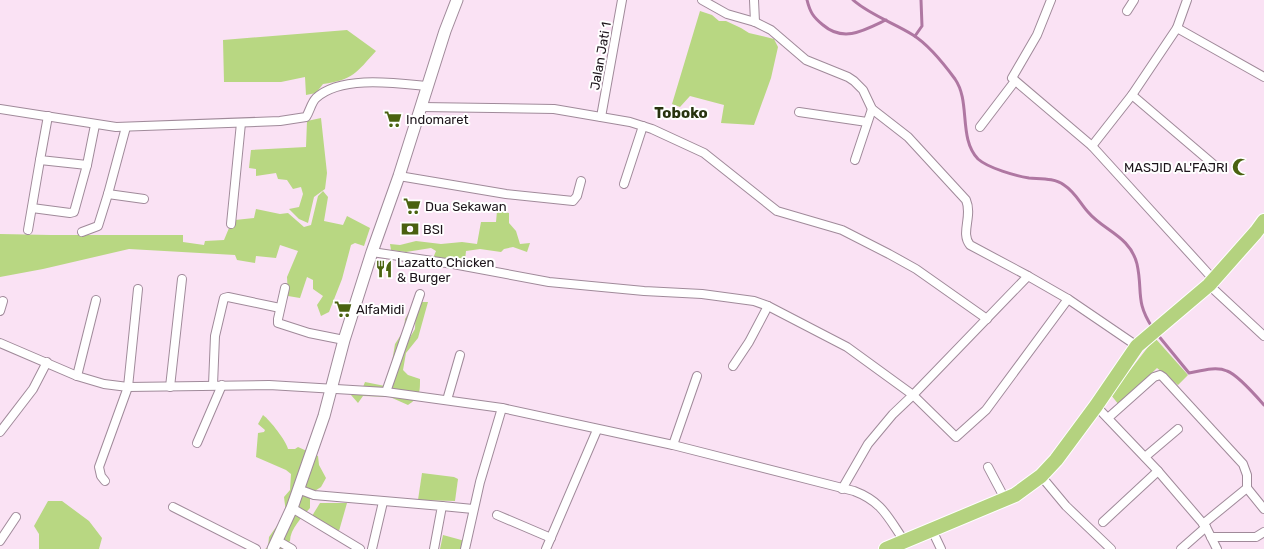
<svg xmlns="http://www.w3.org/2000/svg" width="1264" height="549" font-family="Rubik,sans-serif">
<style>
.green{fill:#b8d782}
.lines{fill:none;stroke-linecap:round;stroke-linejoin:round}
.stream{stroke:#af77a2;stroke-width:3}
.street-casing{stroke:#a08a9a;stroke-width:10}
.secondary-casing{stroke:#a08a9a;stroke-width:13}
.highway-casing{stroke:#fff;stroke-width:16}
.street{stroke:#fff;stroke-width:8}
.secondary{stroke:#fff;stroke-width:11}
.highway{stroke:#b4d27f;stroke-width:14}
.labels{text-anchor:middle;stroke-width:4;stroke-linejoin:round;paint-order:stroke}
.street-label{font-size:13px;fill:#1d151b;stroke:#fff}
.poi-label{font-size:13px;fill:#1d151b;stroke:#fff;text-anchor:start}
.quarter-label{font-size:15px;font-weight:bold;fill:#27330e;stroke:#fff}
</style>
<rect width="100%" height="100%" fill="#fae2f4"/>
<g class="green">
<path d="M700,11L712,15L719,21H726L741,28L749,33L774,39L778,47L771,78L754,125L721,123L724,105L690,96L680,107L672,104Z"/>
<path d="M347,30L376,51C356,73 353,80 323,84L316,93L306,95L305,77L281,82H224L223,40Z"/>
<path d="M321,118L327,173L325,189L314,197L308,223L299,219L289,209L299,207L303,194L301,187L293,189L287,180L278,179L276,173L256,176V169L249,168L251,150L306,147L307,121Z"/>
<path d="M323,191L328,197L324,221L343,225L347,216L370,228L364,246L355,243L351,245L342,279L329,312L321,316L317,305L323,296L313,289V280L307,277L300,298L288,296L287,277L298,251L280,245L276,258L256,256L255,263L237,260L235,255L129,249L43,269L0,277V234L51,235H183V242L204,245L205,241L224,240L229,228L235,220L254,218L256,209L280,214L288,213L304,227L311,225L318,196Z"/>
<path d="M497,211L509,213V223L516,231L520,244L530,243L527,252L513,247L504,249L501,252L480,249L466,251L465,260L433,258L436,251L431,248L406,252L391,250L390,244L400,245L416,241L441,244L462,242L477,244L481,222H496Z"/>
<path d="M420,302H428L418,338L406,353L403,370L408,375L420,379C420,393 420,397 408,405L390,397L363,396L358,403L351,395L355,389L363,387L365,382L385,386L391,368L395,344L404,330L405,319L409,312L410,324L397,362L403,357L406,344L415,329L416,305Z"/>
<path d="M1155,338L1188,375L1178,385L1157,368L1119,405L1111,395Z"/>
<path d="M263,415C270,420 287,442 288,449H295L298,447L318,456L319,465L326,478L321,487L310,494V508C302,517 290,529 290,541L282,549H265L268,547L269,537L286,513L284,497L290,490L291,474L286,470L256,457L258,433L264,432L265,430L258,424Z"/>
<path d="M422,473L454,477L458,479L455,501L418,500Z"/>
<path d="M48,501H62L89,521L102,538L99,549H39V534L34,526Z"/>
<path d="M320,503H347L339,531L312,516Z"/>
<path d="M443,535L465,541L463,549H440Z"/>
</g>
<g class="lines">
<g class="stream">
<path d="M807,0C810,12 813,17 823,25C844,43 865,30 886,20"/>
<path d="M853,0C870,15 894,23 913,35C929,45 944,64 955,79C971,102 958,138 978,159C988,168 1016,176 1029,178C1040,179 1055,178 1064,185C1075,192 1080,203 1088,212C1104,231 1130,236 1137,264C1143,291 1135,301 1152,327"/>
<path d="M915,36L922,26L921,0"/>
<path d="M1157,334L1189,373C1200,371 1216,366 1227,371C1236,374 1257,397 1264,405"/>
</g>
<g class="street-casing">
<g id="street">
<path d="M702,0L727,14L755,22L771,30L806,60L848,77L854,81L863,90L872,109L908,137L966,200C973,216 960,233 970,245L1028,276"/>
<path d="M754,0L755,22"/>
<path d="M1051,0L1037,35L1012,78L1092,146L1214,280"/>
<path d="M1127,11L1134,0"/>
<path d="M1177,28L1264,77"/>
<path d="M1132,95L1213,164"/>
<path d="M421,107L554,109L630,122L652,129L704,153L777,211L842,230L889,254L916,269L987,319"/>
<path d="M0,109L116,127L280,121L306,117C310,111 311,103 316,98C341,75 396,83 427,86"/>
<path d="M799,112L867,122"/>
<path d="M48,116L40,160L87,165"/>
<path d="M601,117L622,0"/>
<path d="M980,127L1015,81"/>
<path d="M1092,146L1132,95L1177,28L1187,0"/>
<path d="M855,160L872,109"/>
<path d="M399,176L506,194L573,201L577,196L581,181"/>
<path d="M624,184L643,126"/>
<path d="M108,194L144,199"/>
<path d="M32,208L70,213L74,212L87,165L95,125"/>
<path d="M231,224L241,123"/>
<path d="M28,230L40,160"/>
<path d="M82,232L98,226L108,194L126,127"/>
<path d="M372,252L453,264L549,282L644,291L702,294L754,301L768,306L847,347L913,395L956,437L986,410L1068,299"/>
<path d="M1209,285L1264,336"/>
<path d="M285,288L278,319V323L309,333L344,340"/>
<path d="M0,311L3,301"/>
<path d="M0,343L77,376L104,384L128,387L269,385L386,392L502,408L673,445L854,491C883,502 888,518 905,542"/>
<path d="M733,366L749,342L768,306"/>
<path d="M77,376L96,300"/>
<path d="M213,385L215,336L224,298L228,297L280,308"/>
<path d="M170,387L182,279"/>
<path d="M386,392L420,294"/>
<path d="M447,400L460,355"/>
<path d="M1096,406L1158,471L1206,527L1217,549"/>
<path d="M1108,418L1154,377L1160,375L1163,377L1243,464L1247,475V488"/>
<path d="M0,432L33,389L47,362"/>
<path d="M197,443L222,385"/>
<path d="M673,445L697,376"/>
<path d="M1145,457L1178,429"/>
<path d="M988,467L1005,499"/>
<path d="M1041,476L1066,506L1111,549"/>
<path d="M105,481L101,476L99,467L128,387L138,289"/>
<path d="M298,489L314,495L442,506L434,549"/>
<path d="M842,489L868,444L893,414L913,395L1028,276L1068,299L1137,346"/>
<path d="M442,506L473,509"/>
<path d="M173,507L256,549"/>
<path d="M292,508L360,549"/>
<path d="M497,515L551,538"/>
<path d="M1103,522L1158,471"/>
<path d="M1203,524L1247,488L1264,509"/>
<path d="M932,530L941,549"/>
<path d="M1211,537H1256L1264,532"/>
<path d="M0,541L16,517"/>
<path d="M278,541L292,549"/>
<path d="M372,549L383,502"/>
<path d="M465,549L480,482L502,408"/>
<path d="M546,549L597,430"/>
<path d="M1181,549L1206,527"/>
</g>
</g>
<g class="secondary-casing">
<path id="secondary" d="M273,549L292,508L324,416L344,340L372,252L399,176L445,31L457,0"/>
</g>
<g class="highway-casing">
<path id="highway" d="M886,549L1015,495L1041,476L1056,460L1096,406L1137,346L1209,285L1256,232L1264,221"/>
</g>
<use href="#street" class="street"/>
<use href="#secondary" class="secondary"/>
<use href="#highway" class="highway"/>
</g>
<defs>
<g id="supermarket-bare" transform="scale(1.38)"><path d="M-6-5.5h2.5l.6 2H6L4.5 2H-2.5L-4.4-4H-6ZM-1.5 3.2a1.3 1.3 0 1 0 .1 0ZM3 3.2a1.3 1.3 0 1 0 .1 0Z" fill="#4a6210" stroke="#fff" stroke-width="2.5" paint-order="stroke"/></g>
<g id="mosque-bare" transform="scale(1.38)"><path d="M3.5-4.9A6 6 0 1 0 3.5 4.9A5 5 0 1 1 3.5-4.9Z" fill="#4a6210" stroke="#fff" stroke-width="2.5" paint-order="stroke"/></g>
<g id="bank-bare" transform="scale(1.38)"><path d="M-6-4H6V4H-6ZM0-2.3a2.3 2.3 0 1 0 0 4.6a2.3 2.3 0 1 0 0-4.6Z" fill="#4a6210" stroke="#fff" stroke-width="2.5" paint-order="stroke"/></g>
<g id="restaurant-bare" transform="scale(1.38)"><path d="M-5-6h1v4h1v-4h1v4h1v-4h1v5L-1.5 .5V6h-2V.5L-5-1ZM5-6V6H3V1.5H1.5Q1.5-4 5-6Z" fill="#4a6210" stroke="#fff" stroke-width="2.5" paint-order="stroke"/></g>
</defs>
<g fill-rule="evenodd">
<use href="#supermarket-bare" x="393" y="119"/>
<use href="#mosque-bare" x="1241" y="167"/>
<use href="#supermarket-bare" x="412" y="206"/>
<use href="#bank-bare" x="410" y="229"/>
<use href="#restaurant-bare" x="384" y="269"/>
<use href="#supermarket-bare" x="343" y="309"/>
</g>
<g class="labels">
<g class="street-label">
<text transform="translate(600 56) rotate(-80)" y="5">Jalan Jati 1</text>
</g>
<g class="poi-label">
<text x="406" y="124">Indomaret</text>
<text x="1228" y="172" text-anchor="end">MASJID AL'FAJRI</text>
<text x="425" y="211">Dua Sekawan</text>
<text x="423" y="234">BSI</text>
<text x="397" y="267">Lazatto Chicken<tspan x="397" dy="15">&amp; Burger</tspan></text>
<text x="356" y="314">AlfaMidi</text>
</g>
<g class="quarter-label">
<text x="681" y="118">Toboko</text>
</g>
</g>
</svg>
